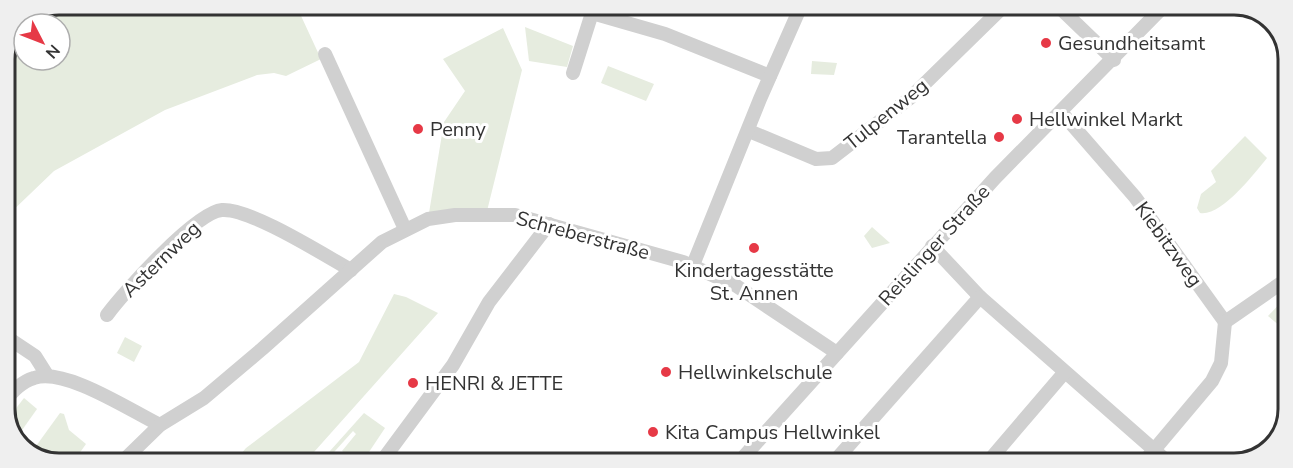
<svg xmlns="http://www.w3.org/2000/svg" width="1293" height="468" font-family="'Nunito Sans',sans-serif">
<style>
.green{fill:#e6ecdf;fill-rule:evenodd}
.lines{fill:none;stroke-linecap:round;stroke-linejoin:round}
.minor{stroke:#d0d0d0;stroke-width:14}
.poi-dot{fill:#e63946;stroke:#fff;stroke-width:2}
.labels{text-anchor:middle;stroke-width:6;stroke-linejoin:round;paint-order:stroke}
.poi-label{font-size:20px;fill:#333;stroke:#fff;text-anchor:start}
.street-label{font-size:20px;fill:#333;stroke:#fff}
.rim{fill:none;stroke:#333;stroke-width:3}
</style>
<rect width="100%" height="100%" fill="#fff"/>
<g class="green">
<path d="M59,5H296L321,59L286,76L274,73L257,75L165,110L54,171L5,218V56L21,20ZM24,24H60V60H24Z"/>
<path d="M525,27L573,46L567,67L529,61Z"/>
<path d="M503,28L522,70L486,215L428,219L444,122L465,91L443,59Z"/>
<path d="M812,61L837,63L834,75L811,74Z"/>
<path d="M608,66L654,84L646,101L601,83Z"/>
<path d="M1245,136L1267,158C1254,174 1221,217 1200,213L1197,208L1201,194L1216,182L1211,171Z"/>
<path d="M872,227L890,243L872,248L864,236Z"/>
<path d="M394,294L406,297L438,313L306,461H235L246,448L359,362Z"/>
<path d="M1287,296L1286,331L1268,316Z"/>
<path d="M125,337L142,346L134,362L117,353Z"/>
<path d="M24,398L37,409L15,440L7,420Z"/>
<path d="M60,413L64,414L69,430L86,444L74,461H41L31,453Z"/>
<path d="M364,413L385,428L363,461H355L342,451L356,434L353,431L326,461H321Z"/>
</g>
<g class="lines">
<g class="minor">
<path d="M1059,7L1114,60"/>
<path d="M592,13L665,34L770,76"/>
<path d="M325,54L405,229"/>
<path d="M573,73L592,13L591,6"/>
<path d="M1286,100L1288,102"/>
<path d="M1061,112L1135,197L1225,322"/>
<path d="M749,131L816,159L832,158L910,98L1003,7"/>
<path d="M932,246L980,297L1169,463"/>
<path d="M693,265L760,99L801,6"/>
<path d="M107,315C124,292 196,212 222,210C250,208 324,255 351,270"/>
<path d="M1225,322L1287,279"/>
<path d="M5,336L35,356L47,375"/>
<path d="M5,401C13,391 21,382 34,378C65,367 131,411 160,425"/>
<path d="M123,461L160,425L204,398L262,349L382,242L428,219L455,215H515L683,262L735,285L837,353"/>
<path d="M382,461L453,365L489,302L549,224"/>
<path d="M739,462L995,178L1163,7"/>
<path d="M834,462L980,297"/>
<path d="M987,463L1064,373"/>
<path d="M1143,463L1212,381L1221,363L1225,322"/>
</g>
</g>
<g class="poi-dot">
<circle cx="1046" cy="43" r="6"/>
<circle cx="1017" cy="119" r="6"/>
<circle cx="418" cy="129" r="6"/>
<circle cx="999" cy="137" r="6"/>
<circle cx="754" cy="248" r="6"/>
<circle cx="666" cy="372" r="6"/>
<circle cx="413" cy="383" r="6"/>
<circle cx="653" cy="432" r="6"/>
</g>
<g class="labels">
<g class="poi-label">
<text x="1058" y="50">Gesundheitsamt</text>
<text x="1029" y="126">Hellwinkel Markt</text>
<text x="430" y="136">Penny</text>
<text x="987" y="144" text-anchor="end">Tarantella</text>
<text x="754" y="277" text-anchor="middle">Kindertagesstätte<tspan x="754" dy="23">St. Annen</tspan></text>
<text x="678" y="379">Hellwinkelschule</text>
<text x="425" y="390">HENRI &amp; JETTE</text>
<text x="665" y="439">Kita Campus Hellwinkel</text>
</g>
<g class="street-label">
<text transform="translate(886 114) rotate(-39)" y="7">Tulpenweg</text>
<text transform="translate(583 235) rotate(15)" y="7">Schreberstraße</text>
<text transform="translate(1169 244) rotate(54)" y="7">Kiebitzweg</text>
<text transform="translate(934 245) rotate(-48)" y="7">Reislinger Straße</text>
<text transform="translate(161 259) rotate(-44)" y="7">Asternweg</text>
</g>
</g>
<path d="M0 0H1293V468H0ZM59 15H1234A44 44 0 0 1 1278 59V409A44 44 0 0 1 1234 453H59A44 44 0 0 1 15 409V59A44 44 0 0 1 59 15Z" fill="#efefef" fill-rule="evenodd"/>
<path class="rim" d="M59 15H1234A44 44 0 0 1 1278 59V409A44 44 0 0 1 1234 453H59A44 44 0 0 1 15 409V59A44 44 0 0 1 59 15Z"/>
<g transform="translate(42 42) rotate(132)"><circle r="28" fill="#ffffff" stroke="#adadad" stroke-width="1.5"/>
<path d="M0-4.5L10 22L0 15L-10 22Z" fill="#e63946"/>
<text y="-9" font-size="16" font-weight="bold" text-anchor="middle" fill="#333333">N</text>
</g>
</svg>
